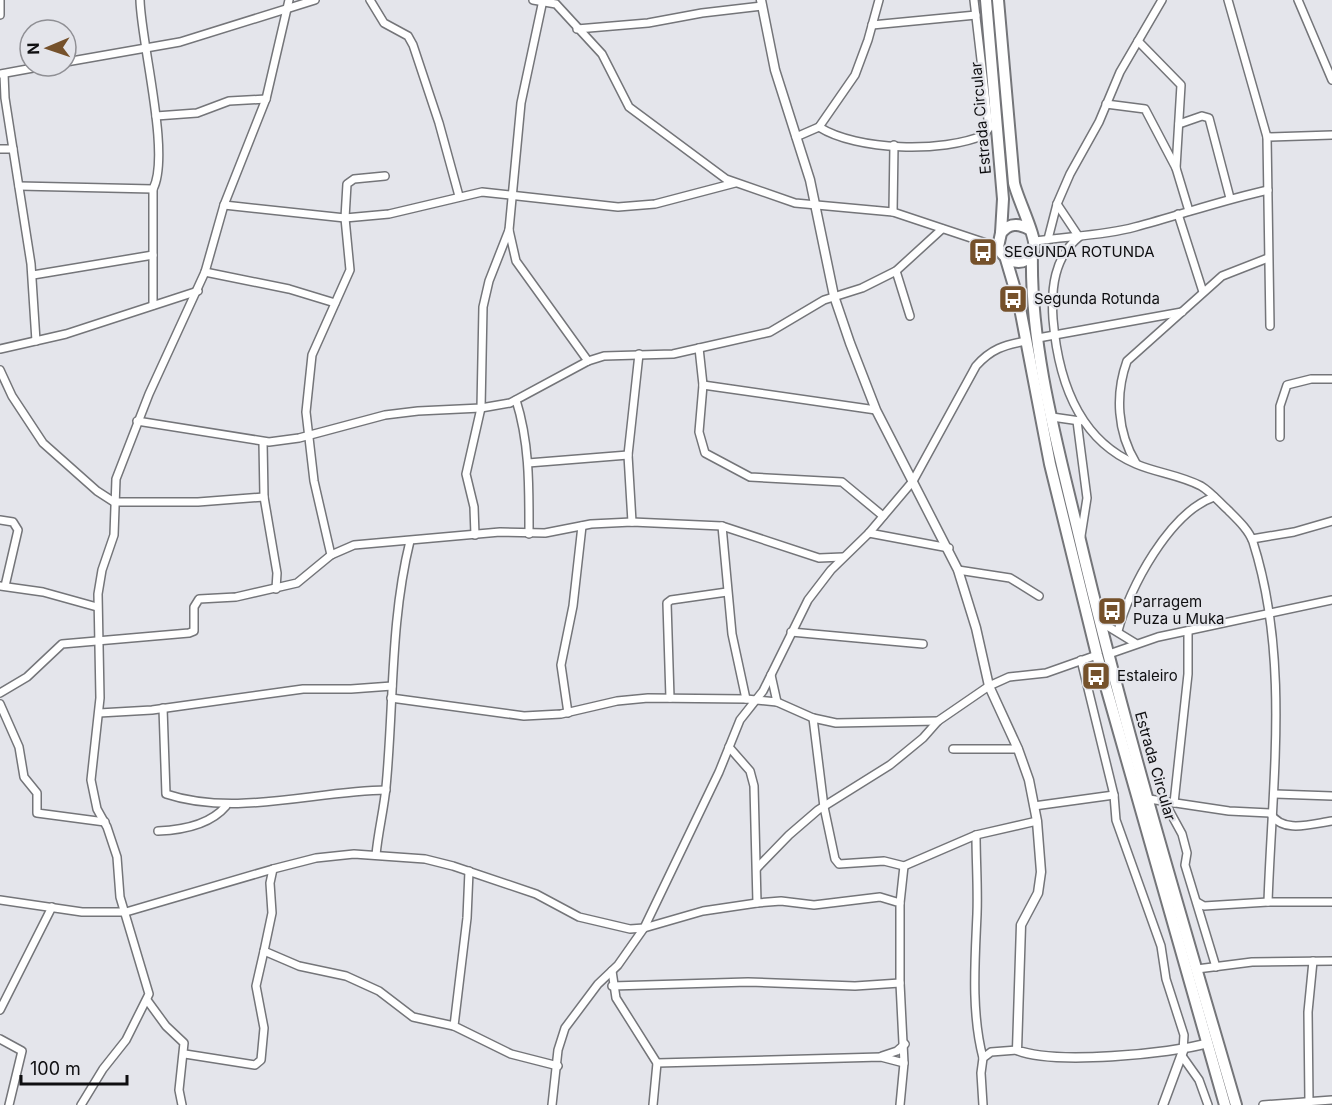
<svg xmlns="http://www.w3.org/2000/svg" width="1332" height="1105" font-family="Inter,sans-serif">
<style>
.lines{fill:none;stroke-linecap:round;stroke-linejoin:round}
.minor-casing{stroke:#747579;stroke-width:10}
.tertiary-casing{stroke:#747579;stroke-width:11}
.primary-casing{stroke:#747579;stroke-width:14}
.minor{stroke:#fff;stroke-width:7}
.tertiary{stroke:#fff;stroke-width:8}
.primary{stroke:#fff;stroke-width:10}
.labels{text-anchor:middle;stroke-width:4.5;stroke-linejoin:round;paint-order:stroke}
.street-label{font-size:15px;fill:#0f0f11;stroke:#e4e5eb}
.poi-label{font-size:15px;fill:#0f0f11;stroke:#e4e5eb;text-anchor:start}
</style>
<rect width="100%" height="100%" fill="#e4e5eb"/>
<g class="lines">
<g class="minor-casing">
<g id="minor">
<path d="M370,0L384,23L408,36L413,45L439,123L459,196"/>
<path d="M533,0L556,4L602,54L629,107L726,179L795,203L893,212L998,247"/>
<path d="M1228,0L1267,137L1270,326"/>
<path d="M1298,0L1332,80"/>
<path d="M0,15V0"/>
<path d="M872,25L976,15"/>
<path d="M577,29L648,23L702,13L762,6"/>
<path d="M1138,41L1181,85L1176,168L1189,211"/>
<path d="M66,62L180,42L315,0"/>
<path d="M0,74L44,66"/>
<path d="M4,74L5,98L31,264L36,341"/>
<path d="M1106,104L1145,109L1176,168"/>
<path d="M156,116L197,113L229,101L266,99"/>
<path d="M1179,124L1202,116L1209,118L1230,198"/>
<path d="M819,127C857,151 943,153 984,135L989,128L974,0"/>
<path d="M796,137L819,127L855,75L868,40L879,0"/>
<path d="M1267,137L1332,135"/>
<path d="M0,149H13"/>
<path d="M19,186L153,189C171,155 141,43 140,0"/>
<path d="M153,189V305"/>
<path d="M1057,204L1079,237C1054,257 1051,289 1053,319C1058,379 1077,439 1136,464C1157,473 1180,475 1201,486C1211,492 1219,502 1228,510C1237,519 1249,530 1253,542C1290,658 1272,783 1268,902"/>
<path d="M224,205L345,218L389,214L482,192L618,207L655,204L735,183"/>
<path d="M893,212L894,145"/>
<path d="M1178,214L1203,292"/>
<path d="M509,230L516,261L588,361"/>
<path d="M1048,239L1057,204L1070,174L1099,122L1120,72L1162,0"/>
<path d="M1035,241C1068,236 1102,236 1135,227C1180,215 1223,200 1268,190"/>
<path d="M896,271L910,316"/>
<path d="M205,272L289,289L335,303"/>
<path d="M33,275L153,255"/>
<path d="M1038,338L1182,312"/>
<path d="M699,348L703,385L699,432L705,453L750,477L842,482L883,516"/>
<path d="M0,349L66,334L198,291"/>
<path d="M0,370L12,396L43,443L97,491L114,502H198L264,497"/>
<path d="M703,385L876,410"/>
<path d="M516,400C530,444 529,489 529,534"/>
<path d="M1052,417L1080,421"/>
<path d="M137,421L269,442L299,438L385,415L418,411L481,408L510,403L588,361L604,356L673,354L770,332L824,300L862,288L896,271L942,229"/>
<path d="M1077,421L1087,498L1081,536"/>
<path d="M1280,437V406L1287,385L1311,379H1332"/>
<path d="M263,442L264,497L277,573L276,589"/>
<path d="M528,463L628,455"/>
<path d="M1136,463C1117,432 1115,394 1127,361L1222,276L1268,258"/>
<path d="M0,520L13,522L18,530L5,586"/>
<path d="M632,522L628,455L639,354"/>
<path d="M722,526L732,634L746,699"/>
<path d="M869,533L949,548"/>
<path d="M475,535L474,507L466,474L481,408L483,307L489,281L509,230L521,103L543,0"/>
<path d="M1252,539L1294,532L1332,521"/>
<path d="M331,555L314,481L306,412L312,355L350,270L345,218L347,184L354,179L385,176"/>
<path d="M958,570L1010,578L1039,596"/>
<path d="M0,586L43,592L97,607"/>
<path d="M1099,621L1135,643"/>
<path d="M1118,631C1129,588 1170,512 1214,497"/>
<path d="M791,632L923,644"/>
<path d="M1109,654L1158,637L1332,600"/>
<path d="M1081,660L1114,795L1116,820L1161,946L1166,979L1184,1035L1183,1051"/>
<path d="M771,675L777,702"/>
<path d="M0,693L27,677L62,644L189,633L194,631V607L199,599L236,597L297,583L331,555L354,545L500,532L545,533L591,524L632,522L722,526L819,558L843,557"/>
<path d="M391,698L524,716L561,714L617,701L648,698L746,699L777,702L813,718L836,723L938,721"/>
<path d="M670,698L667,603L671,600L727,592"/>
<path d="M0,704L19,747L24,777L37,793V813L105,822"/>
<path d="M163,708L166,794C235,817 315,791 386,790"/>
<path d="M99,713L152,710L303,689H351L392,686"/>
<path d="M568,713L561,665L573,606L582,526"/>
<path d="M813,718L824,807L835,859L839,864L884,861L904,866L976,835L1037,821"/>
<path d="M729,747L750,771L754,786L757,903"/>
<path d="M953,749H1018"/>
<path d="M1275,794L1332,796"/>
<path d="M1149,799L1229,811L1270,813C1283,834 1311,824 1332,821"/>
<path d="M1164,801L1182,834L1187,853L1185,865L1216,967"/>
<path d="M1174,803L1188,674V631"/>
<path d="M1034,806L1114,795"/>
<path d="M158,831C183,830 210,825 226,806"/>
<path d="M976,835C976,861 978,888 977,914C975,961 971,1012 983,1058"/>
<path d="M376,855C378,832 384,809 386,787C394,704 390,622 410,541"/>
<path d="M757,868L789,835L818,810L890,765L923,738L938,721L989,686L1009,677L1046,673L1097,655"/>
<path d="M273,869L270,883L272,913L264,951L299,966L346,976L379,991L413,1017L454,1026"/>
<path d="M469,871L467,918L454,1026L511,1054L558,1066"/>
<path d="M0,900L82,912H126L273,869L316,858L354,854L425,859L453,866L536,894L579,917L630,929L644,928L703,911L757,903L781,901L814,905L880,897L900,903V983L904,1063L881,1057L657,1063"/>
<path d="M1197,902L1204,906L1268,902H1332"/>
<path d="M900,903L904,866"/>
<path d="M1197,969L1252,962L1332,961"/>
<path d="M612,971L616,998L657,1063L653,1105"/>
<path d="M612,986L748,982L855,986L900,983"/>
<path d="M147,1000L166,1026L184,1043L179,1090L182,1105"/>
<path d="M0,1010L52,907"/>
<path d="M0,1039L22,1051L9,1105"/>
<path d="M185,1054L255,1065L261,1060L264,1028L256,986L264,951"/>
<path d="M882,1056L897,1051L905,1044"/>
<path d="M1182,1056L1199,1080L1208,1105"/>
<path d="M1309,1102L1308,1012L1313,961"/>
<path d="M81,1105L103,1069L126,1040L149,994L120,897L117,857L107,827L97,809L91,780L100,698L98,594L102,570L114,535L116,479L149,394L205,272L224,205L266,99L289,0"/>
<path d="M552,1105L558,1050L565,1028L598,984L618,965L644,928L719,772L740,720L763,691L808,600L831,570L869,533L913,481L976,366C991,349 1004,345 1026,341"/>
<path d="M900,1105L904,1063"/>
<path d="M983,1105L981,1073L983,1058L991,1052L1017,1050"/>
<path d="M1263,1105L1332,1100"/>
</g>
</g>
<g class="tertiary-casing">
<g id="tertiary">
<path d="M761,0L775,70L810,180L834,296L850,343L876,410L958,570L976,628L989,686L1018,749L1029,780L1037,821L1041,872L1038,893L1021,925L1017,1050C1052,1065 1171,1054 1208,1043"/>
<path d="M1163,1105L1183,1051"/>
</g>
</g>
<g class="primary-casing">
<g id="primary">
<path d="M986,0L1003,199L1001,233"/>
<path d="M998,0L1014,183C1017,198 1038,239 1034,250C1026,270 1004,262 998,247L1001,233C1009,223 1018,223 1029,229"/>
<path d="M1032,254C1030,348 1057,444 1079,536C1124,727 1181,916 1236,1105"/>
<path d="M1006,259L1019,303L1050,464L1097,655L1225,1105"/>
</g>
</g>
<use href="#minor" class="minor"/>
<use href="#tertiary" class="tertiary"/>
<use href="#primary" class="primary"/>
</g>
<defs>
<g id="bus-square" transform="scale(1.5)"><rect x="-9" y="-9" width="18" height="18" rx="4" fill="#75512b" stroke="#e4e5eb"/><path d="M-5-6H5V4H4V6H2V4H-2V6H-4V4H-5ZM-3.5-4V0h7V-4ZM-3.5 1.2v1.5H-2V1.2ZM2 1.2v1.5H3.5V1.2Z" fill="#fff"/></g>
</defs>
<g fill-rule="evenodd">
<use href="#bus-square" x="983" y="252"/>
<use href="#bus-square" x="1013" y="299"/>
<use href="#bus-square" x="1112" y="611"/>
<use href="#bus-square" x="1096" y="676"/>
</g>
<g class="labels">
<g class="street-label">
<text transform="translate(981 118) rotate(-95)" y="5">Estrada Circular</text>
<text transform="translate(1155 766) rotate(74)" y="5">Estrada Circular</text>
</g>
<g class="poi-label">
<text x="1004" y="257">SEGUNDA ROTUNDA</text>
<text x="1034" y="304">Segunda Rotunda</text>
<text x="1133" y="607">Parragem<tspan x="1133" dy="17">Puza u Muka</tspan></text>
<text x="1117" y="681">Estaleiro</text>
</g>
</g>
<g transform="translate(48 48) rotate(268)"><circle r="28" fill="#e4e5eb" stroke="#8f8f94" stroke-width="1.5"/>
<path d="M0-4.5L10 22L0 15L-10 22Z" fill="#75512b"/>
<text y="-9" font-size="16" font-weight="bold" text-anchor="middle" fill="#0f0f11">N</text>
</g>
<path d="M21 1075v9h106v-9" fill="none" stroke="#0f0f11" stroke-width="3"/>
<text x="30" y="1075" font-size="18" fill="#0f0f11" stroke="#e4e5eb" stroke-width="4.5" paint-order="stroke">100 m</text>
</svg>
